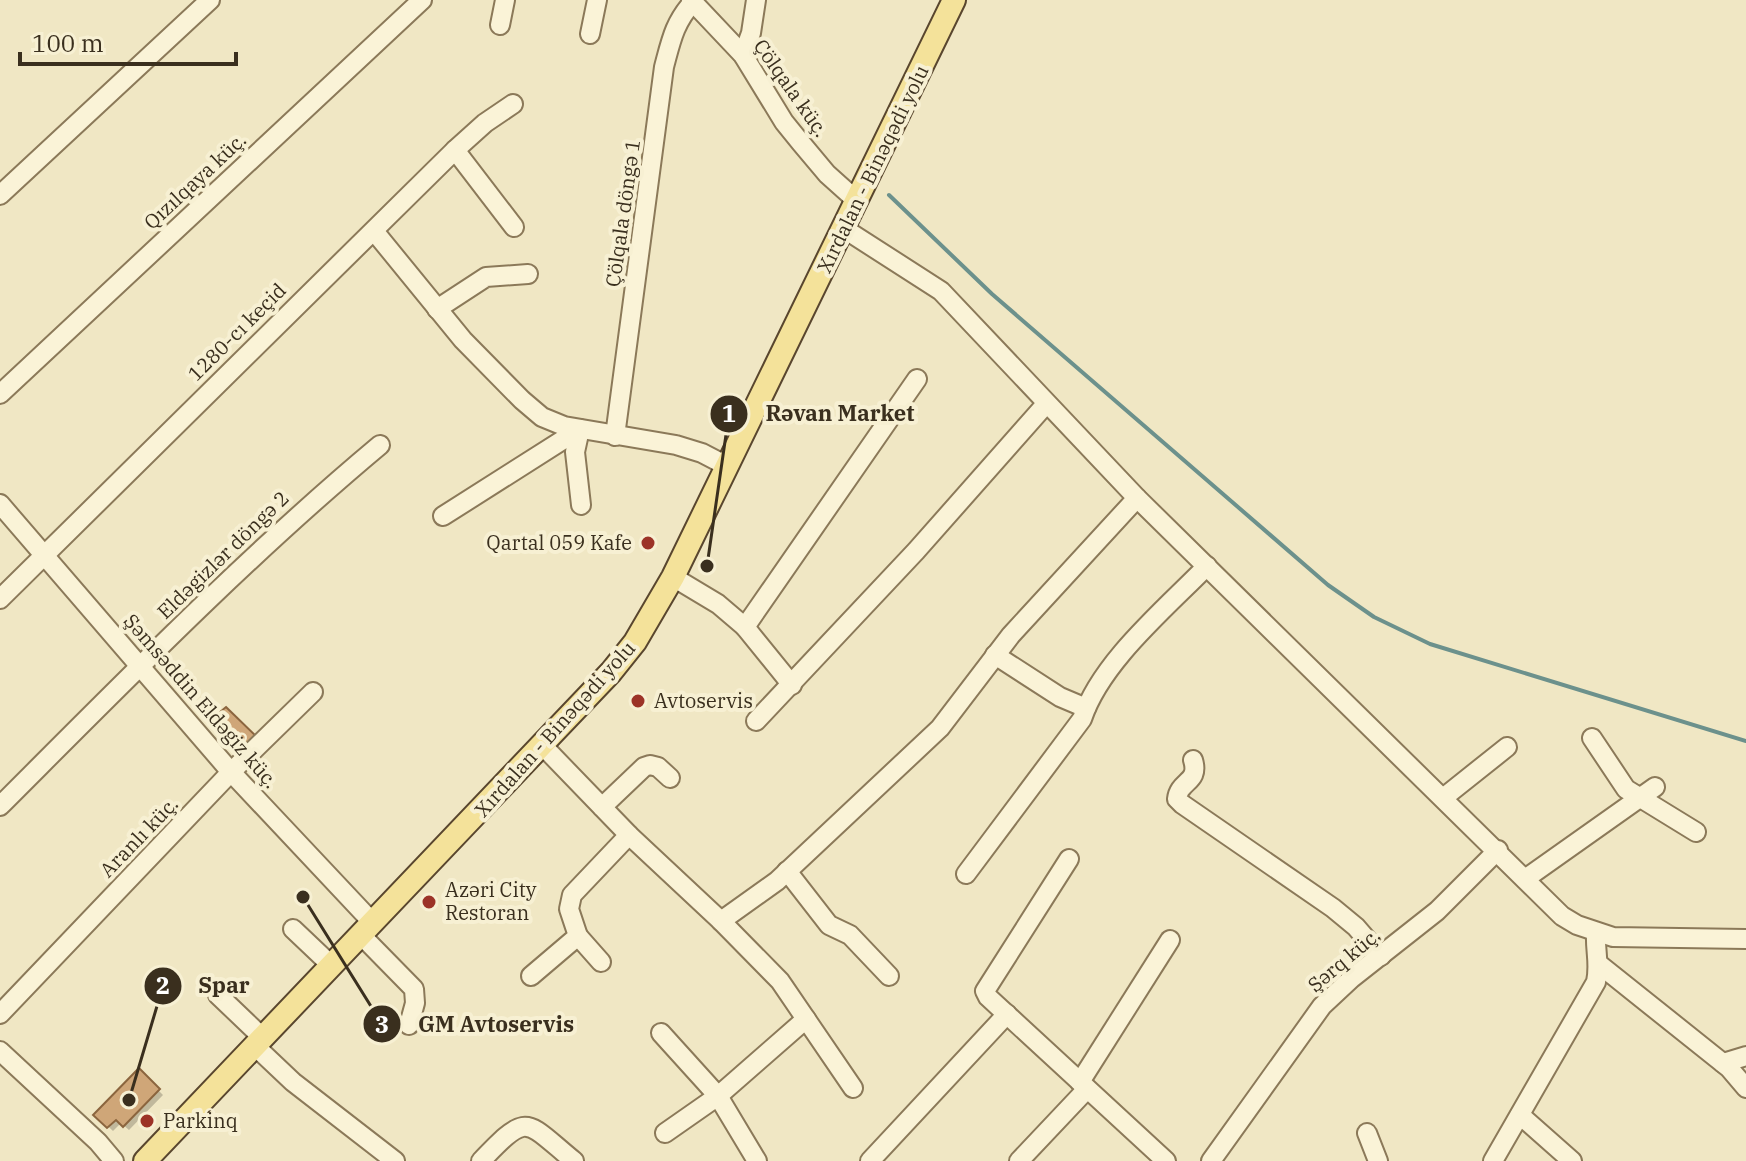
<svg xmlns="http://www.w3.org/2000/svg" width="1746" height="1161" font-family="'IBM Plex Serif',serif">
<style>
.shadow{fill:#0003}
.lines{fill:none;stroke-linecap:round;stroke-linejoin:round}
.stream{stroke:#6c918c;stroke-width:4}
.building{fill:#cfa678;stroke:#8b653e;stroke-width:2}
.minor-casing{stroke:#8b7959;stroke-width:22}
.major-casing{stroke:#59462e;stroke-width:26}
.minor{stroke:#faf3d7;stroke-width:18}
.major{stroke:#f4e29a;stroke-width:22}
.poi-dot{fill:#9c3327;stroke:#f7f0d3;stroke-width:3}
.labels{text-anchor:middle;stroke-width:8;stroke-linejoin:round;paint-order:stroke}
.street-label{font-size:20px;fill:#3a2f1e;stroke:#f7f0d3}
.poi-label{font-size:20px;fill:#3a2f1e;stroke:#f7f0d3;text-anchor:start}
.leader{fill:none;stroke:#3a2f1e;stroke-width:3}
.callout-dot{fill:#3a2f1e;stroke:#f7f0d3;stroke-width:3}
.mark-label{font-size:24px;text-anchor:middle;font-weight:bold;fill:#fff}
.callout-label{font-size:22px;text-anchor:middle;font-weight:bold;fill:#3a2f1e;stroke:#f7f0d3;stroke-width:8;stroke-linejoin:round;paint-order:stroke}
</style>
<rect width="100%" height="100%" fill="#f0e7c4"/>
<path class="shadow" d="M139,1071L163,1095L129,1130L121,1123L113,1131L96,1115Z"/>
<g class="lines">
<path class="stream" d="M889,195L992,294L1328,585L1374,617L1430,644L1746,741"/>
</g>
<g class="building">
<path d="M226,707L259,739L245,752L214,717Z"/>
<path d="M139,1068L160,1089L123,1127L116,1120L107,1128L93,1115Z"/>
</g>
<g class="lines">
<g class="minor-casing">
<g id="minor">
<path d="M691,0L743,55L784,122L801,143L827,174L856,200"/>
<path d="M500,25L505,0"/>
<path d="M590,34L597,0"/>
<path d="M743,55L751,33L756,0"/>
<path d="M455,150L514,227"/>
<path d="M0,195L210,0"/>
<path d="M843,228L941,291L1137,498L1562,916L1577,925L1613,937L1746,939"/>
<path d="M374,231L463,340L522,400L542,417L564,426L676,445L702,453L727,466"/>
<path d="M437,309L486,277L528,274"/>
<path d="M0,394L422,0"/>
<path d="M615,436L664,67C671,41 674,23 693,2"/>
<path d="M0,504L231,772L373,923"/>
<path d="M443,516L580,429L575,452L581,505"/>
<path d="M673,577L718,604L745,627L792,685"/>
<path d="M0,599L455,150L485,123L513,104"/>
<path d="M745,627L917,379"/>
<path d="M995,655L1060,697L1086,708"/>
<path d="M756,721L916,551L1046,404"/>
<path d="M1592,738L1626,789L1696,832"/>
<path d="M543,746L629,835L721,921L780,981L853,1088"/>
<path d="M1193,760C1200,783 1179,780 1177,799L1182,804L1333,908L1356,927L1381,956"/>
<path d="M1443,798L1507,747"/>
<path d="M0,806C124,682 246,557 380,445"/>
<path d="M602,807L644,767L650,765L658,767L670,778"/>
<path d="M1069,859L985,991L988,997L1166,1161"/>
<path d="M787,871L829,925L850,935L889,976"/>
<path d="M966,874L1082,719C1101,662 1165,609 1207,566"/>
<path d="M1525,879L1655,787"/>
<path d="M721,921L777,881L940,728L1011,635L1137,498"/>
<path d="M293,929L332,966"/>
<path d="M361,935L414,989L415,1003L409,1025"/>
<path d="M578,936L601,962"/>
<path d="M1600,965L1729,1068L1746,1088"/>
<path d="M531,976L578,936L569,909L572,895L629,835"/>
<path d="M218,995L263,1038"/>
<path d="M0,1014L231,772L313,692"/>
<path d="M661,1033L718,1096L757,1161"/>
<path d="M255,1046L293,1082L395,1161"/>
<path d="M0,1051L98,1142L114,1161"/>
<path d="M1723,1063L1746,1056"/>
<path d="M1080,1082L1170,940"/>
<path d="M1520,1115L1572,1161"/>
<path d="M665,1133L718,1096L806,1019"/>
<path d="M1367,1133L1378,1161"/>
<path d="M481,1161C529,1111 524,1120 574,1161"/>
<path d="M870,1161L1007,1014"/>
<path d="M1019,1161L1087,1089"/>
<path d="M1211,1161L1322,1006L1352,978L1437,911L1498,850"/>
<path d="M1493,1161L1596,982C1600,964 1595,951 1596,933"/>
</g>
</g>
<g class="major-casing">
<path id="major" d="M145,1161L611,672L635,642L673,577L954,0"/>
</g>
<use href="#minor" class="minor"/>
<use href="#major" class="major"/>
</g>
<g class="poi-dot">
<circle cx="648" cy="543" r="8"/>
<circle cx="638" cy="701" r="8"/>
<circle cx="429" cy="902" r="8"/>
<circle cx="147" cy="1121" r="8"/>
</g>
<g class="labels">
<g class="street-label">
<text transform="translate(791 88) rotate(55)" y="7">Çölqala küç.</text>
<text transform="translate(873 169) rotate(-64)" y="7">Xırdalan - Binəqədi yolu</text>
<text transform="translate(195 181) rotate(-43)" y="7">Qızılqaya küç.</text>
<text transform="translate(623 213) rotate(-82)" y="7">Çölqala döngə 1</text>
<text transform="translate(237 332) rotate(-45)" y="7">1280-cı keçid</text>
<text transform="translate(223 555) rotate(-44)" y="7">Eldəgizlər döngə 2</text>
<text transform="translate(201 701) rotate(49)" y="7">Şəmsəddin Eldəgiz küç.</text>
<text transform="translate(555 729) rotate(-48)" y="7">Xırdalan - Binəqədi yolu</text>
<text transform="translate(139 837) rotate(-46)" y="7">Aranlı küç.</text>
<text transform="translate(1344 960) rotate(-40)" y="7">Şərq küç.</text>
</g>
<g class="poi-label">
<text x="632" y="550" text-anchor="end">Qartal 059 Kafe</text>
<text x="654" y="708">Avtoservis</text>
<text x="445" y="897">Azəri City<tspan x="445" dy="23">Restoran</tspan></text>
<text x="163" y="1128">Parkinq</text>
</g>
</g>
<path class="leader" d="M707 566L729 414M129 1100L163 986M303 897L382 1024"/>
<g class="callout-dot">
<circle cx="707" cy="566" r="8"/>
<circle cx="129" cy="1100" r="8"/>
<circle cx="303" cy="897" r="8"/>
<circle cx="729" cy="414" r="20"/>
<circle cx="163" cy="986" r="20"/>
<circle cx="382" cy="1024" r="20"/>
</g>
<g class="mark-label">
<text x="729" y="422">1</text>
<text x="163" y="994">2</text>
<text x="382" y="1033">3</text>
</g>
<g class="callout-label">
<text x="840" y="421">Rəvan Market</text>
<text x="224" y="993">Spar</text>
<text x="496" y="1032">GM Avtoservis</text>
</g>
<path d="M20 52v12h216v-12" fill="none" stroke="#3a2f1e" stroke-width="4"/>
<text x="32" y="52" font-size="24" fill="#3a2f1e" stroke="#f7f0d3" stroke-width="6" paint-order="stroke">100 m</text>
</svg>
